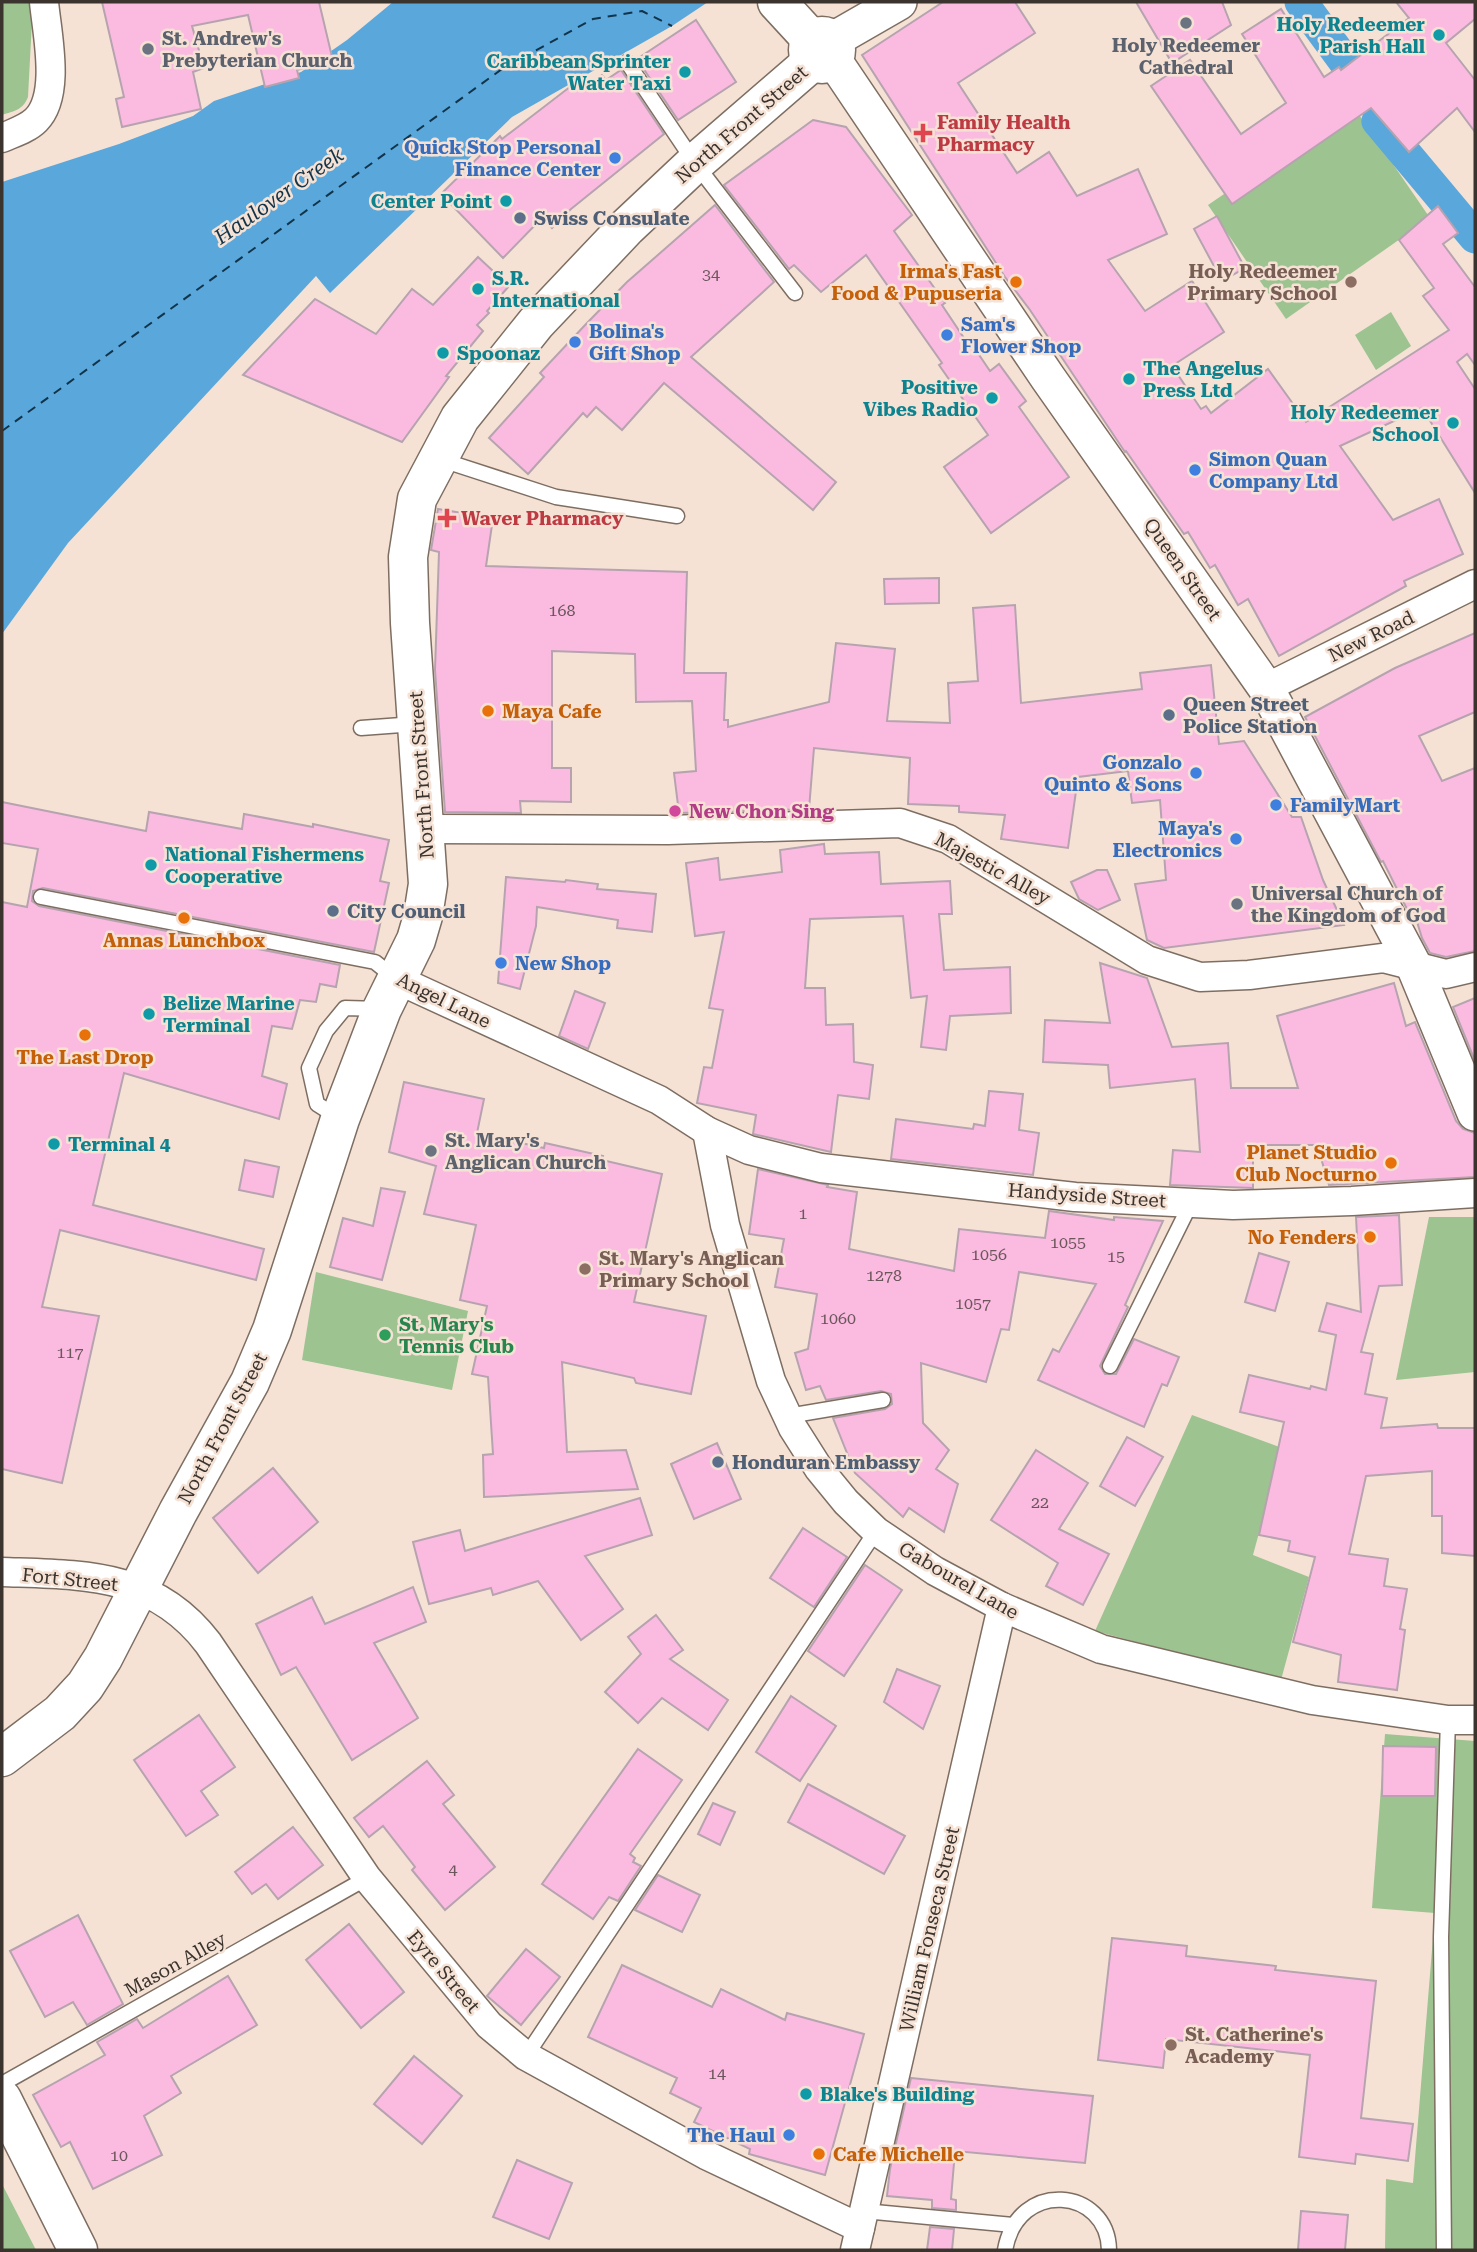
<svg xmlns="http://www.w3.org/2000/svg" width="1477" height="2252" font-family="'Roboto Serif',serif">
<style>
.green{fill:#9cc390}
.water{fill:#5aa7db}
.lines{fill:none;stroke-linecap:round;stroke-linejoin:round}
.canal{stroke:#5aa7db;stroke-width:33}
.ferry{stroke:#12344a;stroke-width:2;stroke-dasharray:9 7;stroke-linecap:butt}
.building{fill:#fbbbe1;stroke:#b7a3af;stroke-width:2}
.service-casing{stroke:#7e6e62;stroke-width:17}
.minor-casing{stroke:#7e6e62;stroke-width:31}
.tertiary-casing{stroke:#7e6e62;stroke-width:38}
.secondary-casing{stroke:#7e6e62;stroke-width:41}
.service{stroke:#fff;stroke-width:14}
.minor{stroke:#fff;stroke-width:28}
.tertiary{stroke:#fff;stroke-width:35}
.secondary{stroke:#fff;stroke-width:38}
.worship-dot{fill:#6b7280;stroke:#f5e2d5;stroke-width:2.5}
.culture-dot{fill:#0f9aa8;stroke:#f5e2d5;stroke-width:2.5}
.health-dot{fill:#e0444e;stroke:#f5e2d5;stroke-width:2.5}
.shop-dot{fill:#3f7fe0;stroke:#f5e2d5;stroke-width:2.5}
.service-dot{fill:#5c6f8a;stroke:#f5e2d5;stroke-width:2.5}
.food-dot{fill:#e8710a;stroke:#f5e2d5;stroke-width:2.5}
.education-dot{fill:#8d6e63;stroke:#f5e2d5;stroke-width:2.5}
.hotel-dot{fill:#d1479c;stroke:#f5e2d5;stroke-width:2.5}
.leisure-dot{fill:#2e9e5b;stroke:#f5e2d5;stroke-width:2.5}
.labels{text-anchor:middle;stroke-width:5;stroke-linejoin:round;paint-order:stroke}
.number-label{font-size:16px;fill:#6b565b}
.culture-label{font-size:19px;font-weight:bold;fill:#0d838f;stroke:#f5e2d5;text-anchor:start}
.worship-label{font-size:19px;font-weight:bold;fill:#5b616d;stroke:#f5e2d5;text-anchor:start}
.health-label{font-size:19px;font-weight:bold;fill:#be3a42;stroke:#f5e2d5;text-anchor:start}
.street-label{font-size:19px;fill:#3b342e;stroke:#f5e2d5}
.shop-label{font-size:19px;font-weight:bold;fill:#366cbe;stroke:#f5e2d5;text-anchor:start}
.service-label{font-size:19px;font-weight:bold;fill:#4e5e75;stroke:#f5e2d5;text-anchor:start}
.food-label{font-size:19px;font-weight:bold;fill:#c56008;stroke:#f5e2d5;text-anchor:end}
.education-label{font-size:19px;font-weight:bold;fill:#785e54;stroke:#f5e2d5;text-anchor:start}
.hotel-label{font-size:19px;font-weight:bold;fill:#b23c85;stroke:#f5e2d5;text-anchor:start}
.leisure-label{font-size:19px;font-weight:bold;fill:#27864d;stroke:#f5e2d5;text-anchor:start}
.water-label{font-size:21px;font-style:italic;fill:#12344a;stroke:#f5e2d5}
</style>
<rect width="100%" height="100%" fill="#f5e2d5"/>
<g class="green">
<path d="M2,2H33L28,97C23,110 14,111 2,115Z"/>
<path d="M1353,106L1430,218L1286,319L1208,205Z"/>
<path d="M1391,312L1411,346L1376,370L1355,335Z"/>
<path d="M1429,1217H1475V1372L1396,1380Z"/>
<path d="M316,1272L468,1311L452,1390L302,1360Z"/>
<path d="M1192,1415L1282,1448L1253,1555L1309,1577L1281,1680L1095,1631Z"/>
<path d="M1385,1734L1475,1741V2250H1385L1386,2179L1413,2183L1435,1913L1372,1908Z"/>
<path d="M2,2184L36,2250H2Z"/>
</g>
<path class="water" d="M393,2H708L672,26L512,117L330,293L316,276L68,543L2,634V182L119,144L193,116L214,101L301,72L347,40Z"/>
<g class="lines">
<path class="canal" d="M1301,2L1382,112L1378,121L1475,237"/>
<path class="ferry" d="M2,431L502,69L593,19L642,11L672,26"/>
</g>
<g class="building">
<path d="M102,2H319L333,61L297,70L299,78L265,87L248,15L192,26L204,68L193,72L201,109L122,127L116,99L124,97Z"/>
<path d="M943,2H1015L1035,33L958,83L1017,173L1049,152L1077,196L1138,169L1167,234L1108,260L1145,311L1192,281L1224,332L1172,366L1201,409L1206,406L1211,413L1268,369L1306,422L1449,330L1423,296L1434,288L1399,240L1438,206L1458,233L1443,244L1475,287V365L1467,354L1457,362L1475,389V493L1422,408L1340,446L1393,520L1439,499L1463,554L1404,581L1406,586L1279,656L1248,599L1238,605L1215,565L1210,568L1188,532L1184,534L1126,451L1125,452L1030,310L1005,277L862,55Z"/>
<path d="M1136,2H1222L1231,25L1172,63Z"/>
<path d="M1396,2H1475V19L1446,43L1475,80V132L1457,108L1409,152L1371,108L1232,204L1151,86L1190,60L1241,134L1286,103L1242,34L1281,9L1324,77L1339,67L1341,70L1409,18Z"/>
<path d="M696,20L736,82L678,120L637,59Z"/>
<path d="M621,70L664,134L571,209L552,228L542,218L503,258L441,194L500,136L502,139L575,83L581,90L602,75L606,80Z"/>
<path d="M813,120L846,127L912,215L894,231L945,303L942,305L968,344L971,343L990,371L999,364L1026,401L1019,407L1069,477L991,533L944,467L988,435L939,365L942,363L866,255L821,292L794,265L789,269L724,185Z"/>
<path d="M715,205L774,282L691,357L836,482L813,510L664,383L622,430L596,407L587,417L583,413L528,474L489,438L544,377L540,373L587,323L627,282Z"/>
<path d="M1217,216L1245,268L1222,281L1194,229Z"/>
<path d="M478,257L509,286L487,311L489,313L477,325L483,331L446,376L449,377L402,442L243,375L315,299L376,334L412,289L433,305Z"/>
<path d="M438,509L493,518L486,566L687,572L684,673H726L724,720H728V727L829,702L836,643L895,649L887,721L950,723L948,683L978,681L973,608L1015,605L1021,703L1142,689L1140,673L1211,665L1219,744L1244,741L1292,817H1301L1323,880L1344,925L1164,948L1147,940L1135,884L1166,880L1160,800L1132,803L1128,771L1078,777L1068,848L1001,839L1005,815L959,812V806L908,804L910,758L814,748L809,809L679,813L674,773L696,771L692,701L636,702L635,654L552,651V768H571V802L520,801L521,813L445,812L435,670L439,552L431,550Z"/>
<path d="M939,578V603L885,604L884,579Z"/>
<path d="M1475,633V712L1419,736L1442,781L1475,768V951L1446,957L1430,953L1422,938L1414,912L1409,913L1383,861L1381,862L1305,717L1395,668Z"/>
<path d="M2,802L146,831L149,812L242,829L244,814L313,827V824L389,840L380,881L389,883L374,952L43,888L33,891L32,901L39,906L340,965L336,987L320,984L316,1002L300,1000L292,1029L272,1026L262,1076L287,1084L279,1119L124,1073L93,1205L264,1249L256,1280L60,1230L42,1307L99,1316L62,1483L2,1469V902L27,907L38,849L2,843Z"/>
<path d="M824,844L825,854L879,852L881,884L950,881L952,914H939L944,970L1010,967L1011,1013L950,1016L946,1050L921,1047L927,996L911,998L903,916L810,919L805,988H825L826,1025L853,1024L854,1062L873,1065L869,1099L838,1095L831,1152L753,1134L756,1115L697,1103L704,1067L712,1068L723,1010L709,1008L724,932L695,936L686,863L718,858L720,880L782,872L780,850Z"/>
<path d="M1097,870H1107L1120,900L1098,910L1079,899L1071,882Z"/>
<path d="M506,877L565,882L566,880L598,884L597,889L656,894L652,932L617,928L618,920L537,907L536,926L520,989L498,983Z"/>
<path d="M1100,963L1147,978L1172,1047L1228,1043L1231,1088H1298L1277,1016L1394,983L1406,1026L1415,1022L1456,1121L1463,1129L1475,1133V1177L1329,1185L1317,1145H1253V1188L1170,1185L1173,1150L1200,1152L1195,1079L1110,1088L1108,1065L1043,1062L1045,1020L1110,1023Z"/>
<path d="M575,991L605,1003L588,1049L559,1036Z"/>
<path d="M1475,998V1061L1453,1007Z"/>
<path d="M404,1082L484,1099L477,1133L544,1148L545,1143L603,1156L602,1160L662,1174L634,1302L706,1316L691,1394L636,1383L634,1378L562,1362L567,1452L626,1450L638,1489L484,1497L483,1455L493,1454L488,1377L472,1374L487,1306L460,1300L476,1225L424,1214L436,1166L389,1152Z"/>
<path d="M989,1091L1023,1094L1019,1130L1039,1133L1033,1175L891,1159L896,1119L973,1129L974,1124L985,1126Z"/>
<path d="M245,1160L279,1167L273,1197L239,1190Z"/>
<path d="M758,1169L828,1185L827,1187L857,1192L849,1249L954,1271L959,1229L1045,1238L1049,1211L1114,1220V1217L1163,1221L1125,1305L1128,1307L1100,1366L1105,1374H1116L1134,1339L1179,1357L1167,1386L1162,1384L1144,1427L1038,1380L1053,1349L1059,1352L1096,1284L1019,1272L1009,1330L1001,1329L986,1382L921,1363L923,1423L949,1450L936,1469L958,1484L944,1532L909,1508L903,1517L855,1473L833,1418L885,1409L892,1404L891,1394L881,1391L826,1400L820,1386L806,1390L795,1353L808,1349L817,1294L775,1287L784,1239L749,1234Z"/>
<path d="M381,1188L405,1192L382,1280L330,1267L343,1218L373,1226Z"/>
<path d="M1399,1215L1402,1285L1379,1286L1361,1352L1373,1354L1365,1394L1387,1398L1381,1428L1437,1424L1438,1428H1475V1556L1442,1553V1516H1432V1471L1366,1476L1349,1554L1388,1559L1384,1586L1407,1589L1400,1629L1405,1630L1397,1690L1338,1682L1341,1655L1293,1642L1315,1557L1288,1551L1290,1541L1259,1535L1284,1422L1240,1412L1249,1375L1310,1389L1311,1386L1326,1390L1336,1335L1319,1331L1327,1303L1361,1312L1356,1217Z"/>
<path d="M1259,1253L1289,1262L1275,1311L1245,1302Z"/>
<path d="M1127,1437L1163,1457L1135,1506L1100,1486Z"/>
<path d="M717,1443L741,1499L694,1519L671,1464Z"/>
<path d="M1036,1450L1088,1483L1059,1529L1109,1554L1083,1605L1046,1586L1058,1563L991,1520Z"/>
<path d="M273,1468L318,1522L258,1573L213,1518Z"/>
<path d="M640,1498L652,1535L585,1556L623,1609L581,1640L538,1581L493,1595L491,1588L429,1604L413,1542L460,1530L465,1551Z"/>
<path d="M803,1528L847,1557L814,1607L770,1578Z"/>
<path d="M865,1565L902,1590L844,1676L808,1651Z"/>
<path d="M413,1587L426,1622L374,1643L418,1718L352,1760L296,1667L281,1675L256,1624L312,1597L325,1624Z"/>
<path d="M656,1615L683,1650L670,1659L728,1700L708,1730L662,1698L638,1723L605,1692L641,1654L628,1637Z"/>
<path d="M897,1669L940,1686L923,1729L884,1702Z"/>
<path d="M791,1696L836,1726L800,1781L756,1752Z"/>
<path d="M199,1715L235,1767L201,1791L218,1815L186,1836L134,1760Z"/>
<path d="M1383,1746L1436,1747L1435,1796H1382Z"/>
<path d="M638,1749L682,1780L630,1854L635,1858L633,1862L641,1866L618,1901L609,1897L593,1919L542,1884Z"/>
<path d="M427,1761L454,1795L443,1804L495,1867L445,1910L412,1870L415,1867L383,1826L369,1837L354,1818Z"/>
<path d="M808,1784L905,1836L884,1874L788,1822Z"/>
<path d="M713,1803L735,1812L720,1845L698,1834Z"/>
<path d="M293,1827L323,1865L278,1899L266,1884L252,1894L235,1872Z"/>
<path d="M658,1875L700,1895L682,1932L635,1910Z"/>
<path d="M78,1915L123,2004L87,2025L73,2002L45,2017L10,1951Z"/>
<path d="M349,1924L404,1992L361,2028L306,1960Z"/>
<path d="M1112,1938L1187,1946L1186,1956L1276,1966L1275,1970L1376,1981L1361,2118L1413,2124L1408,2161L1356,2154L1355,2164L1299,2157L1310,2055L1166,2039L1163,2068L1098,2060Z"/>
<path d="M526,1949L560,1977L521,2025L487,1996Z"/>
<path d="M622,1965L712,2007L721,1989L785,2020L787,2013L864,2034L825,2175L749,2154L750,2149L694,2122L701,2108L670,2093L677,2078L588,2037Z"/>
<path d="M228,1976L257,2025L171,2076L181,2093L144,2116L162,2155L93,2189L70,2142L61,2147L33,2095L105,2055L97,2042L137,2019L143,2028Z"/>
<path d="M414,2056L462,2096L422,2144L374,2104Z"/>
<path d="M911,2078L1093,2096L1085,2163L955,2151L951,2199L956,2200V2210L932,2208V2200L887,2196L890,2169Z"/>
<path d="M517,2160L572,2183L549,2239L493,2217Z"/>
<path d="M1301,2211L1348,2215L1345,2250H1298Z"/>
<path d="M930,2227L954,2229L952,2250H927Z"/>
</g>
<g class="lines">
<g class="service-casing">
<g id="service">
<path d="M627,62L695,163L795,293"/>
<path d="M439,459L556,497L677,516"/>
<path d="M361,728L415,724"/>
<path d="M41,897L375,962L395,978"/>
<path d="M339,1118L317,1104L309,1068L326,1031L345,1008L380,1009"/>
<path d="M1110,1366L1191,1203"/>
<path d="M788,1416L883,1400"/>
<path d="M526,2056L876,1531"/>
<path d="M2,2084L367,1878"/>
<path d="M864,2211L1013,2225"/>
<path d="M1005,2250C1018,2178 1108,2188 1109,2250"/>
<path d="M1444,2250L1441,1937L1448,1720"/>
</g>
</g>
<g class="minor-casing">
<g id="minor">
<path d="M2,138C13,133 27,129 36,120C61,95 47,34 44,2"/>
<path d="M1266,688L1475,584"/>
<path d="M426,829L668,830L900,823L948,839L1147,960L1200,977L1249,975L1383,958L1446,974L1475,967"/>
<path d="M396,979L659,1100L707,1131L749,1150L821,1168L1075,1197L1233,1205L1352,1201L1475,1193"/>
<path d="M707,1131L725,1225L771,1381L793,1428L819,1469L846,1502L876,1531L935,1571L1002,1607L1101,1649L1312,1700L1448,1720H1475"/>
<path d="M2,1572C83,1575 154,1572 208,1643L367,1878L489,2025L526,2056L706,2155L860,2228"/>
<path d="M855,2250L1002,1607"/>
</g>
</g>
<g class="tertiary-casing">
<g id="tertiary">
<path d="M833,40L899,2"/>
<path d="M833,59L1048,378L1266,688L1414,966L1475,1113"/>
</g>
</g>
<g class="secondary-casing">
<g id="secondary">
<path d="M777,2L812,40"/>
<circle cx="822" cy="50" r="14"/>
<path d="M2,1757L60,1713L85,1686L103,1658L178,1512L250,1382L272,1330L340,1119L382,1009L416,940L423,916L428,884L410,623L408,557L417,499L460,418L536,323L627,227L695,163L813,61"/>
<path d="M2,2099L78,2250"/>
</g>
</g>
<use href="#service" class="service"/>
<use href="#minor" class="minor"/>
<use href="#tertiary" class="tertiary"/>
<use href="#secondary" class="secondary"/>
</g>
<g class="worship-dot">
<circle cx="1186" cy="23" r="7"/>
<circle cx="148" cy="49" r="7"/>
<circle cx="1237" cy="904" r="7"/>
<circle cx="431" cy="1151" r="7"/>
</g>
<g class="culture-dot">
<circle cx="1439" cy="35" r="7"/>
<circle cx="685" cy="72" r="7"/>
<circle cx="506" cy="201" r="7"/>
<circle cx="478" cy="289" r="7"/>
<circle cx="443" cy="353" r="7"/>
<circle cx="1129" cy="379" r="7"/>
<circle cx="992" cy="398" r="7"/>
<circle cx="1453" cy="423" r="7"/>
<circle cx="151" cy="865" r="7"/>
<circle cx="149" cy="1014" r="7"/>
<circle cx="54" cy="1144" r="7"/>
<circle cx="806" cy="2094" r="7"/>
</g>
<g class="health-dot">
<path d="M919.5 122.5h7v7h7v7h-7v7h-7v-7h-7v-7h7z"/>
<path d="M443.5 507.5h7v7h7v7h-7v7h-7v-7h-7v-7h7z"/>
</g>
<g class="shop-dot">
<circle cx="615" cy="158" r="7"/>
<circle cx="947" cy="335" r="7"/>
<circle cx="575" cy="342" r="7"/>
<circle cx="1195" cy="470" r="7"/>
<circle cx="1196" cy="773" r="7"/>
<circle cx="1276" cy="805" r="7"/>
<circle cx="1236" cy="839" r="7"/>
<circle cx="501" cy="963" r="7"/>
<circle cx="789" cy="2135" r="7"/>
</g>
<g class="service-dot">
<circle cx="520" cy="218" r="7"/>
<circle cx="1169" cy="715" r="7"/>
<circle cx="333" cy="911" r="7"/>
<circle cx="718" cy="1462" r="7"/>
</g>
<g class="food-dot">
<circle cx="1016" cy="282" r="7"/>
<circle cx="488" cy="711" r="7"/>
<circle cx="184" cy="918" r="7"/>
<circle cx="85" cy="1035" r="7"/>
<circle cx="1391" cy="1163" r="7"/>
<circle cx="1370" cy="1237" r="7"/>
<circle cx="819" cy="2154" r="7"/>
</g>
<g class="education-dot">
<circle cx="1351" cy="282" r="7"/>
<circle cx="585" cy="1269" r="7"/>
<circle cx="1171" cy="2045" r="7"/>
</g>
<circle class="hotel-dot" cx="675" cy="811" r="7"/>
<circle class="leisure-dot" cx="385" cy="1335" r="7"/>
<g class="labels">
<g class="number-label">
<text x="711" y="280">34</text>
<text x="562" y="616">168</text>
<text x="803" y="1219">1</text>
<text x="1068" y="1248">1055</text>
<text x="989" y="1260">1056</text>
<text x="1116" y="1262">15</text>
<text x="884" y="1281">1278</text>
<text x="973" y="1309">1057</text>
<text x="838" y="1324">1060</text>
<text x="70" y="1358">117</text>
<text x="1040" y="1508">22</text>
<text x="453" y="1875">4</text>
<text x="717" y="2079">14</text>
<text x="119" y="2161">10</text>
</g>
<g class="culture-label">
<text x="1425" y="31" text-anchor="end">Holy Redeemer<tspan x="1425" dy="22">Parish Hall</tspan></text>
<text x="671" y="68" text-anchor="end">Caribbean Sprinter<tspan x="671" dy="22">Water Taxi</tspan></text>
<text x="492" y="208" text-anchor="end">Center Point</text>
<text x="492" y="285">S.R.<tspan x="492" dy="22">International</tspan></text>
<text x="457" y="360">Spoonaz</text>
<text x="1143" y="375">The Angelus<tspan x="1143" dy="22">Press Ltd</tspan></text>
<text x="978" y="394" text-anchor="end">Positive<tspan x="978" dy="22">Vibes Radio</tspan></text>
<text x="1439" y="419" text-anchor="end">Holy Redeemer<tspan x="1439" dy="22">School</tspan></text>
<text x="165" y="861">National Fishermens<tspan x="165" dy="22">Cooperative</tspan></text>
<text x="163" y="1010">Belize Marine<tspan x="163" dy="22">Terminal</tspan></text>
<text x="68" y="1151">Terminal 4</text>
<text x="820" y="2101">Blake's Building</text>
</g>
<g class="worship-label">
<text x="162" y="45">St. Andrew's<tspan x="162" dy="22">Prebyterian Church</tspan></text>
<text x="1186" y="52" text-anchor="middle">Holy Redeemer<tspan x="1186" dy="22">Cathedral</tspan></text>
<text x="1251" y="900">Universal Church of<tspan x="1251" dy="22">the Kingdom of God</tspan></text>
<text x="445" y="1147">St. Mary's<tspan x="445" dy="22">Anglican Church</tspan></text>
</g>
<g class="health-label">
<text x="937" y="129">Family Health<tspan x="937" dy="22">Pharmacy</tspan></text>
<text x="461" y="525">Waver Pharmacy</text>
</g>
<g class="street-label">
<text transform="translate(741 124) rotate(-41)" y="7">North Front Street</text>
<text transform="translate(1183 569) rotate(55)" y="7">Queen Street</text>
<text transform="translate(1371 636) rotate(-26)" y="7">New Road</text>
<text transform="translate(421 775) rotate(-94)" y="7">North Front Street</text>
<text transform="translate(993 868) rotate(29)" y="7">Majestic Alley</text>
<text transform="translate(444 1000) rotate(26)" y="7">Angel Lane</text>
<text transform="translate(1087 1195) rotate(4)" y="7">Handyside Street</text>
<text transform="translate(222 1428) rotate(-62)" y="7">North Front Street</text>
<text transform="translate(70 1579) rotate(6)" y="7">Fort Street</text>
<text transform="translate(959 1580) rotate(30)" y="7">Gabourel Lane</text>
<text transform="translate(929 1929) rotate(-77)" y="7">William Fonseca Street</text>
<text transform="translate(175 1964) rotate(-29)" y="7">Mason Alley</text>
<text transform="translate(444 1971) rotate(50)" y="7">Eyre Street</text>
</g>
<g class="shop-label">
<text x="601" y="154" text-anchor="end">Quick Stop Personal<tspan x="601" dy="22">Finance Center</tspan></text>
<text x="961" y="331">Sam's<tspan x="961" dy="22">Flower Shop</tspan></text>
<text x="589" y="338">Bolina's<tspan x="589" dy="22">Gift Shop</tspan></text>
<text x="1209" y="466">Simon Quan<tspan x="1209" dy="22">Company Ltd</tspan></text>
<text x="1182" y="769" text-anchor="end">Gonzalo<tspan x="1182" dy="22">Quinto &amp; Sons</tspan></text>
<text x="1290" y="812">FamilyMart</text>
<text x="1222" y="835" text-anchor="end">Maya's<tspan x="1222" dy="22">Electronics</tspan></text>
<text x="515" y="970">New Shop</text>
<text x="775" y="2142" text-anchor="end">The Haul</text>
</g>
<g class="service-label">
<text x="534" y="225">Swiss Consulate</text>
<text x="1183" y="711">Queen Street<tspan x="1183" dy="22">Police Station</tspan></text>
<text x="347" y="918">City Council</text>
<text x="732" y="1469">Honduran Embassy</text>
</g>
<g class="food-label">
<text x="1002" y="278">Irma's Fast<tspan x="1002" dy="22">Food &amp; Pupuseria</tspan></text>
<text x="502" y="718" text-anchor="start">Maya Cafe</text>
<text x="184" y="947" text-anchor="middle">Annas Lunchbox</text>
<text x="85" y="1064" text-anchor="middle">The Last Drop</text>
<text x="1377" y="1159">Planet Studio<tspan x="1377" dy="22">Club Nocturno</tspan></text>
<text x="1356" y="1244">No Fenders</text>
<text x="833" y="2161" text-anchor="start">Cafe Michelle</text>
</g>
<g class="education-label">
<text x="1337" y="278" text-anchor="end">Holy Redeemer<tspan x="1337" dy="22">Primary School</tspan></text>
<text x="599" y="1265">St. Mary's Anglican<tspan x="599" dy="22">Primary School</tspan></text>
<text x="1185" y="2041">St. Catherine's<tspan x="1185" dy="22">Academy</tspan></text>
</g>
<g class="hotel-label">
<text x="689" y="818">New Chon Sing</text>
</g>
<g class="leisure-label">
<text x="399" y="1331">St. Mary's<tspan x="399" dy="22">Tennis Club</tspan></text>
</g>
<g class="water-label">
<text transform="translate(279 196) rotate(-35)" y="7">Haulover Creek</text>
</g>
</g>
<rect width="1477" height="2252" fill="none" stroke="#3b342e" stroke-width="7"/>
</svg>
